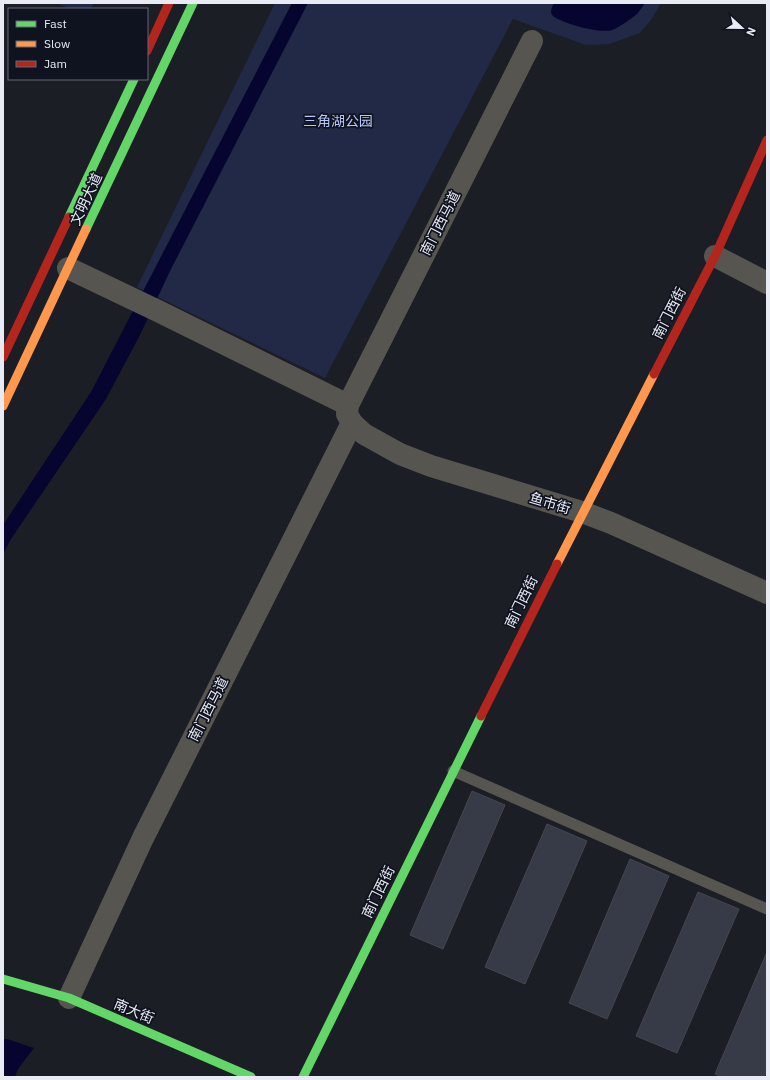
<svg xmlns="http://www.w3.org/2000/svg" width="770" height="1080" font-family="'IBM Plex Sans','Noto Sans SC',sans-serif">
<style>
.green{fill:#212946}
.water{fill:#060530}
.building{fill:#373a47;stroke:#45474d}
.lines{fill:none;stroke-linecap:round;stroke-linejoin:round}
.lane{stroke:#575550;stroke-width:11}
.street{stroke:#575550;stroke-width:22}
.fast{stroke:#63d668;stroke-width:9}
.slow{stroke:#ff974d;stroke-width:9}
.jam{stroke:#b3261e;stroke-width:9}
.labels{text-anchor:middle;stroke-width:3.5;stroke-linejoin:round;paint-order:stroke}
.park-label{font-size:14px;fill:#b7c6f7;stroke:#0f131f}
.street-label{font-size:14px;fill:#e8ebf4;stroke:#0f131f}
</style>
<rect width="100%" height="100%" fill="#1c1e25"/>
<g class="green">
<path d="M57,3H94L91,9H70Z"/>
<path d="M275,3H661L651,20L640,33L609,44L586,45L513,19L325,378L137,287Z"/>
</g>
<g class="water">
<path d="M292,3H308L170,271L140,335L106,399L11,539L3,554V525L91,392Z"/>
<path d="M554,3H645C643,6 640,10 638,13C633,18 618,28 612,30C601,34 559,23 552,15C550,11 552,7 554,3Z"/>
<path d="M3,1039H7L34,1048L18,1069L15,1077H3Z"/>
</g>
<g class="building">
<path d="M472,791L505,805L443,949L410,935Z"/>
<path d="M547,824L587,841L525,984L485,967Z"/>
<path d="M630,859L669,876L607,1019L569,1003Z"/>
<path d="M698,892L739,909L677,1053L636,1036Z"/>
<path d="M767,952V1071L764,1077H723L715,1074Z"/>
</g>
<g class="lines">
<path class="lane" d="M453,771L767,909"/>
<g class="street">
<path d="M532,41L348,405L347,414L352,423L364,434L400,454L431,466L582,512L611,523L767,593"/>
<path d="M715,256L767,283"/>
<path d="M68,268L158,311L348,405"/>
<path d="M69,998L143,838L352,423"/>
</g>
<g class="fast">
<path d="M69,217L134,79"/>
<path d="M86,229L193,3"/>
<path d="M3,979L69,998L251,1077"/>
<path d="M303,1077L481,716"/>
</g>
<g class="slow">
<path d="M3,406L86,229"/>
<path d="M557,564L654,374"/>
</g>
<g class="jam">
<path d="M147,51L169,3"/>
<path d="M3,357L69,217"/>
<path d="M654,374L715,256L767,140"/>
<path d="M481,716L557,564"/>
</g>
</g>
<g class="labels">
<g class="park-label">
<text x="338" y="126">三角湖公园</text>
</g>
<g class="street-label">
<text transform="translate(86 199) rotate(-65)" y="5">文明大道</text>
<text transform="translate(440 223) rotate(-63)" y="5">南门西马道</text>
<text transform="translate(669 313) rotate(-63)" y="5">南门西街</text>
<text transform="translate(550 503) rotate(17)" y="5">鱼市街</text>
<text transform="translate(521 602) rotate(-64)" y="5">南门西街</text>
<text transform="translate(208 709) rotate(-63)" y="5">南门西马道</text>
<text transform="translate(378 892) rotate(-64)" y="5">南门西街</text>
<text transform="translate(134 1011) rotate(23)" y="5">南大街</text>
</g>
</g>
<rect width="770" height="1080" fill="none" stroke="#e8ebf4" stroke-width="8"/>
<rect x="8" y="8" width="140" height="72" fill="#0f131f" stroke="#666974"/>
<rect x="16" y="21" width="20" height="6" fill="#63d668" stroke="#666974"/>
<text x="44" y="28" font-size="12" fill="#e8ebf4">Fast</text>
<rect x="16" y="41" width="20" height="6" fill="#ff974d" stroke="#666974"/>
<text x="44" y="48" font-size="12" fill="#e8ebf4">Slow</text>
<rect x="16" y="61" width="20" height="6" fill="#b3261e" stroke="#666974"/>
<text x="44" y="68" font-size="12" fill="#e8ebf4">Jam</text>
<g transform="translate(742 28) rotate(112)" stroke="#0f131f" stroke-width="3" paint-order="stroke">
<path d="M0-3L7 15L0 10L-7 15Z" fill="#e8ebf4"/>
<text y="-6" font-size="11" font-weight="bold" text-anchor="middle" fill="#e8ebf4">N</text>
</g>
</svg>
